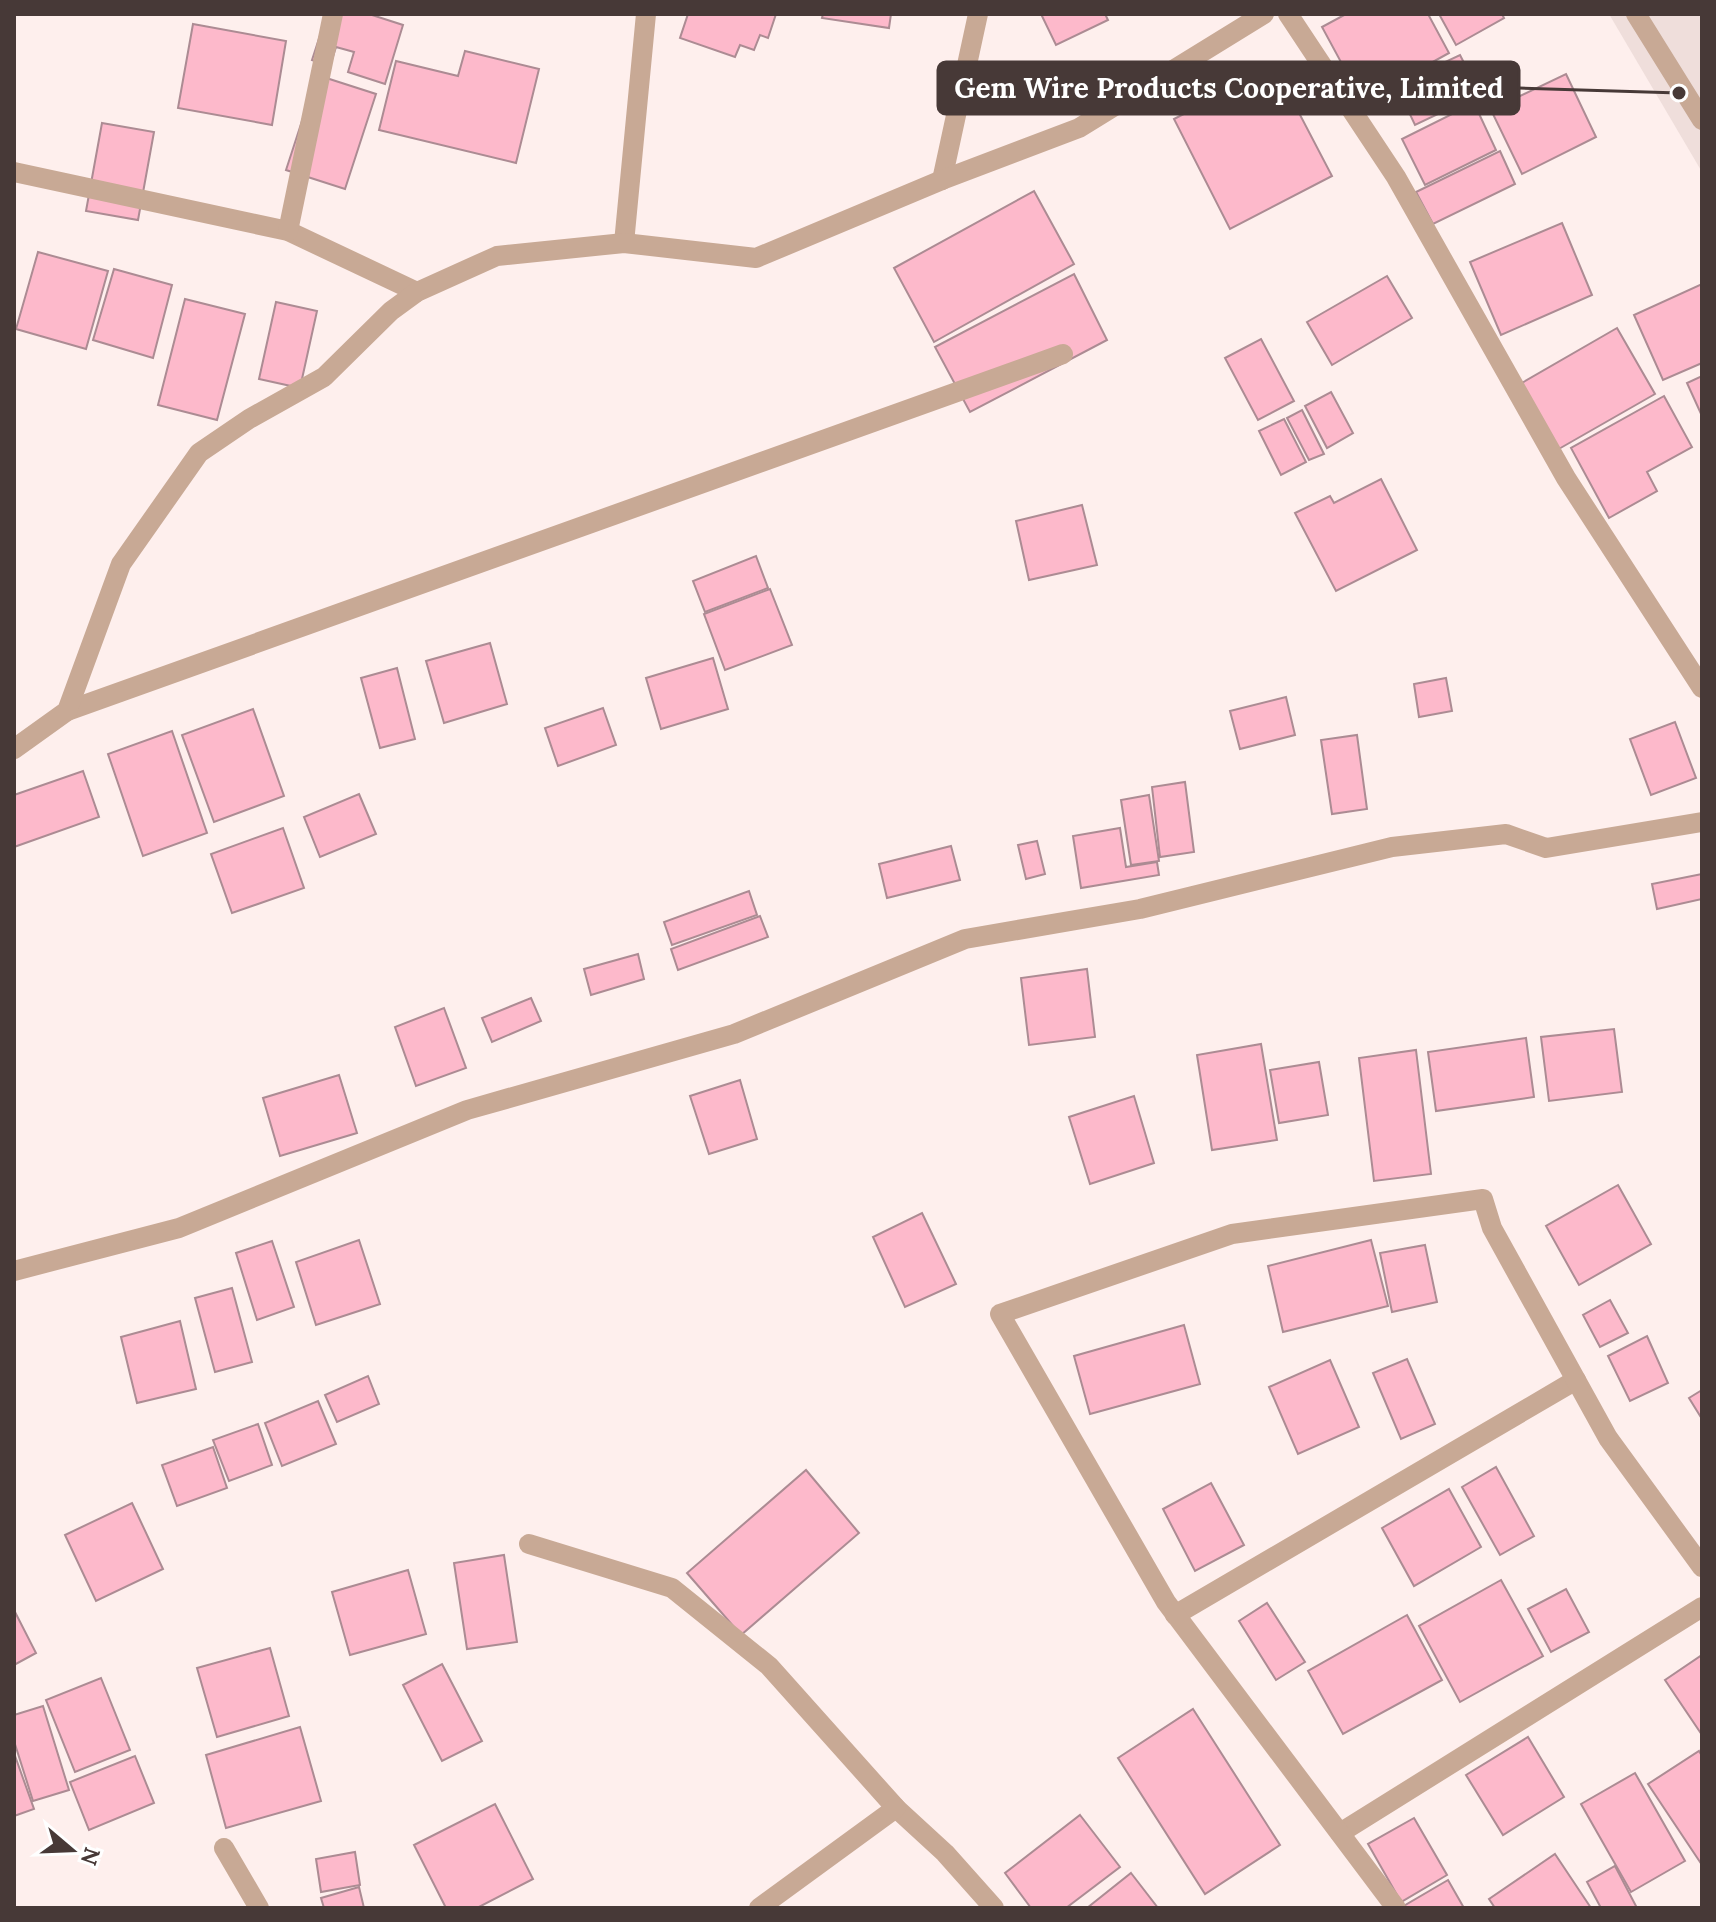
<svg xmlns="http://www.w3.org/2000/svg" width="1716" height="1922" font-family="Lora,serif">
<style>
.built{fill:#efdedb}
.building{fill:#fdb9cb;stroke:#ac8b93;stroke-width:2}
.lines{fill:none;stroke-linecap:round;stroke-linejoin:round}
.street{stroke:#c8a995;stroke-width:20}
.leader{fill:none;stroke:#473937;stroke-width:3}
.callout-dot{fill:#473937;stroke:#fff;stroke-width:3}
.callout{fill:#473937;stroke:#473937;stroke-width:3}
.callout-label{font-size:28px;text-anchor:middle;font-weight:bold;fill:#fff}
</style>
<rect width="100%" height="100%" fill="#feefed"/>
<path class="built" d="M1609,14H1702V172Z"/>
<g class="building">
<path d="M327,14H369L403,25L385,84L348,72L354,52L336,47L330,66L312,60Z"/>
<path d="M688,14H776L768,38L760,35L754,50L740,45L735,57L680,38Z"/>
<path d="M823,14H891L889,28L822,18Z"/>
<path d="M1041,14H1105L1108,20L1056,45Z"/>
<path d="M1346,14H1428L1449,53L1362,101L1322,27Z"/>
<path d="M1439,14H1502L1504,18L1456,45Z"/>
<path d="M193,24L286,41L272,125L178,108Z"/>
<path d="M465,51L539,69L516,163L379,130L396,61L458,76Z"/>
<path d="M1460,55L1480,94L1415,125L1396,85Z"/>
<path d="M1275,67L1332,176L1230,229L1174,119Z"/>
<path d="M1566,74L1596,137L1522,174L1491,110Z"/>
<path d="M317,75L376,94L345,189L286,170Z"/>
<path d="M1474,103L1496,150L1425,185L1402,139Z"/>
<path d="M102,123L154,132L138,220L86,211Z"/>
<path d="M1500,151L1515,184L1433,224L1416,192Z"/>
<path d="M1034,191L1074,264L934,342L894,268Z"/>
<path d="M1562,223L1592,295L1501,335L1470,262Z"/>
<path d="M38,252L108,271L86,349L16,329Z"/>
<path d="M114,269L172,285L153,358L93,340Z"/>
<path d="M1074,274L1107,340L970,412L935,347Z"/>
<path d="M1387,276L1412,318L1332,365L1307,322Z"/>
<path d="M1702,284V363L1663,380L1634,315Z"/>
<path d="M185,299L245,314L217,420L158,405Z"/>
<path d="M276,302L317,311L300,388L259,379Z"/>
<path d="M1617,328L1655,394L1557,450L1520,384Z"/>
<path d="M1261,339L1294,401L1258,420L1225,358Z"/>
<path d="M1702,376V416L1687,383Z"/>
<path d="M1331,392L1353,433L1327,448L1305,406Z"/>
<path d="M1664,396L1692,447L1647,472L1657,491L1609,518L1571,448Z"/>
<path d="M1302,410L1324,454L1309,460L1287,418Z"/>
<path d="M1284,419L1306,462L1281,475L1259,431Z"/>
<path d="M1381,479L1417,550L1336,591L1295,513L1330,496L1334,503Z"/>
<path d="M1082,505L1097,565L1029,580L1016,521Z"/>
<path d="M756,556L768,588L705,612L693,581Z"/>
<path d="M770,589L792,645L725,670L704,614Z"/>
<path d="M490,643L507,704L444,723L426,661Z"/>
<path d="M713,658L728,709L661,729L646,678Z"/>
<path d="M397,668L415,739L380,748L361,678Z"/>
<path d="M1446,678L1452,711L1419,717L1414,684Z"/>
<path d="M1286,697L1295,735L1240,749L1230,711Z"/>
<path d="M603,708L616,745L558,766L545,728Z"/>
<path d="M253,709L284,796L214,822L182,735Z"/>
<path d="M1675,722L1696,778L1651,795L1630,739Z"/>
<path d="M172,731L207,833L143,856L108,754Z"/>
<path d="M1357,735L1367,809L1332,814L1321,740Z"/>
<path d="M83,771L99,817L14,847V795Z"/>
<path d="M1185,782L1194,852L1160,857L1152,787Z"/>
<path d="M359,794L376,834L320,857L304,817Z"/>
<path d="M1149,795L1159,861L1131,865L1121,800Z"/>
<path d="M283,828L304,888L232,913L211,854Z"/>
<path d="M1120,828L1126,867L1157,862L1159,875L1081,888L1073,836Z"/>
<path d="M1037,841L1045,874L1026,879L1018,845Z"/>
<path d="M951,846L960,880L887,898L879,864Z"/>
<path d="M1702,874V899L1657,909L1652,884Z"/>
<path d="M749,891L757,915L672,945L664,922Z"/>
<path d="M760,916L768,937L678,970L671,949Z"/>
<path d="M638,954L644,979L591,995L584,969Z"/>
<path d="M1087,969L1095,1037L1029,1045L1021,978Z"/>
<path d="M531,998L541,1021L492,1042L482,1018Z"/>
<path d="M444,1008L466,1068L416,1086L395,1027Z"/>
<path d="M1614,1029L1622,1092L1549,1101L1541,1037Z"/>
<path d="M1526,1038L1534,1097L1436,1111L1428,1052Z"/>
<path d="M1261,1044L1277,1140L1212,1150L1197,1055Z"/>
<path d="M1416,1050L1431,1174L1374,1181L1359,1058Z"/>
<path d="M1319,1062L1328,1115L1279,1123L1270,1070Z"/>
<path d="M339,1075L357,1133L280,1156L263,1098Z"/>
<path d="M740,1080L757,1139L709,1154L690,1096Z"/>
<path d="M1134,1096L1154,1163L1090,1184L1069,1117Z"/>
<path d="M1618,1185L1651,1244L1579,1285L1546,1226Z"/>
<path d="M922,1213L956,1284L905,1307L873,1237Z"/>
<path d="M359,1240L380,1304L316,1325L296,1262Z"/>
<path d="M1371,1240L1388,1306L1283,1332L1268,1266Z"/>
<path d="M272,1241L294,1307L257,1320L236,1253Z"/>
<path d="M1425,1245L1437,1302L1392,1312L1380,1253Z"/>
<path d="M232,1288L252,1362L215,1372L195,1298Z"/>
<path d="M1610,1300L1628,1333L1600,1347L1583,1315Z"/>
<path d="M180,1321L196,1389L137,1403L121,1337Z"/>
<path d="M1184,1325L1200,1384L1090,1414L1074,1356Z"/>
<path d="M1647,1336L1668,1383L1630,1401L1608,1356Z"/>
<path d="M1407,1359L1435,1424L1401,1439L1373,1373Z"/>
<path d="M1330,1360L1359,1427L1298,1454L1269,1387Z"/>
<path d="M368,1376L379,1404L337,1422L325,1395Z"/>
<path d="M1702,1390V1419L1689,1398Z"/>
<path d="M318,1401L336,1444L282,1466L265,1423Z"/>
<path d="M258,1424L272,1465L229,1481L213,1440Z"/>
<path d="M213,1447L227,1488L177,1506L162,1465Z"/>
<path d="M1496,1467L1534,1536L1500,1555L1462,1487Z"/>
<path d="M806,1470L859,1533L741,1635L687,1573Z"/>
<path d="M1211,1483L1244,1545L1195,1571L1163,1509Z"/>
<path d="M1449,1489L1481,1547L1414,1586L1382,1528Z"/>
<path d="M132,1503L163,1569L96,1601L65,1535Z"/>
<path d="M504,1555L517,1642L467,1649L454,1563Z"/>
<path d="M408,1570L426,1634L350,1655L332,1592Z"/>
<path d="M1501,1580L1543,1656L1460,1702L1419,1626Z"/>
<path d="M1566,1589L1589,1632L1551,1652L1528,1609Z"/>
<path d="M1267,1603L1305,1662L1276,1680L1239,1621Z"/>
<path d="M14,1610L36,1653L14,1665Z"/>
<path d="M1407,1615L1442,1680L1343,1734L1308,1671Z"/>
<path d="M270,1648L289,1716L217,1737L197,1668Z"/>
<path d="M1702,1655V1735L1665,1680Z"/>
<path d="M442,1664L482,1741L442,1761L403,1685Z"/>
<path d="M101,1678L130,1750L75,1772L46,1700Z"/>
<path d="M43,1706L69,1790L33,1801L14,1741V1715Z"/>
<path d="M1193,1709L1280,1845L1205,1894L1118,1758Z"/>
<path d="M300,1727L321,1801L226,1828L206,1755Z"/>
<path d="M1528,1737L1564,1797L1503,1835L1466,1775Z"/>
<path d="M1699,1751L1702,1756V1865L1648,1784Z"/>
<path d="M14,1753L34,1809L14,1816Z"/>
<path d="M135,1756L154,1803L89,1830L70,1782Z"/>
<path d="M1635,1773L1685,1861L1631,1892L1581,1804Z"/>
<path d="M495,1804L533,1879L477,1908H446L414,1845Z"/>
<path d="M1080,1815L1120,1867L1066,1908H1031L1005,1873Z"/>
<path d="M1414,1818L1447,1875L1401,1902L1368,1844Z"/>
<path d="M355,1852L360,1885L321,1892L316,1859Z"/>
<path d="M1555,1854L1591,1908H1495L1489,1899Z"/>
<path d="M1615,1866L1637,1908H1601L1587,1882Z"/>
<path d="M1131,1873L1158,1908H1087Z"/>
<path d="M1448,1880L1464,1908H1403L1402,1907Z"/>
<path d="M359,1887L364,1908H324L321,1898Z"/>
</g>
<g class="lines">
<g class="street">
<path d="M1288,14L1396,177L1566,478L1702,688"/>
<path d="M1636,14L1702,120"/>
<path d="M14,172L288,231L417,292"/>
<path d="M942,180L978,14"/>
<path d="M288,231L333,14"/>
<path d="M624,243L646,14"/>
<path d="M67,711L1063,354"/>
<path d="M14,749L67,711L121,564L199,453L249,419L324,377L391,311L417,292L497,256L624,243L756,258L942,180L1079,128L1264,14"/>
<path d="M14,1271L179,1228L467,1110L734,1034L965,939L1140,909L1392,847L1506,834L1546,848L1702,822"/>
<path d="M529,1544L672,1588L769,1666L896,1808L945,1853L994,1908"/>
<path d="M1175,1615L1576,1380"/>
<path d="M1340,1833L1702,1607"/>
<path d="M224,1848L259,1908"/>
<path d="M759,1908L896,1808"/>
<path d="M1396,1908L1166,1602L1000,1314L1232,1234L1483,1199L1492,1228L1608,1438L1702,1567"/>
</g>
</g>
<path class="leader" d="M1679 93L1519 88"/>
<circle class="callout-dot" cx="1679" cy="93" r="8"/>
<rect class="callout" x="938" y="62" width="581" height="52" rx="8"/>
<g class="callout-label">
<text x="1229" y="98">Gem Wire Products Cooperative, Limited</text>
</g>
<rect width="1716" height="1922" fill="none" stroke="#473937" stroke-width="32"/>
<g transform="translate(72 1850) rotate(109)" stroke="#ffffff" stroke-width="6" paint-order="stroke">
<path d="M0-6L14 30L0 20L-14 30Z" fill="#473937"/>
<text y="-12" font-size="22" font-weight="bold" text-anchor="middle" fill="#473937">N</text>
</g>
</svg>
